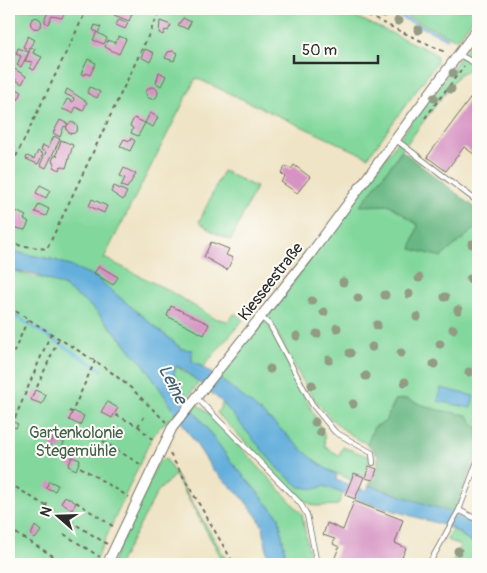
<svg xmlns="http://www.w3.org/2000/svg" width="487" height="573" font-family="Pangolin,sans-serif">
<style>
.green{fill:#82d89c;stroke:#568264}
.forest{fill:#69b884;stroke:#4a7258}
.water{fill:#63afdc;stroke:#476d84}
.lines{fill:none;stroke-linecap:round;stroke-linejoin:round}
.stream{stroke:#63afdc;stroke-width:3}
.building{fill:#d692c3}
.service-casing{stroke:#706c61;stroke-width:6}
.minor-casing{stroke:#706c61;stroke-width:11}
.path{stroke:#706c61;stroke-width:2;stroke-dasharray:4 4;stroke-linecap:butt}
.service{stroke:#fff;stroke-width:4.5}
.minor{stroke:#fff;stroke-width:9}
.tree{fill:#929b83}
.labels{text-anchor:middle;stroke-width:4;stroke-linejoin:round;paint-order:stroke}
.street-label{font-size:16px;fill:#2b2b2b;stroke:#fdfcf7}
.park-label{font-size:16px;fill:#455f4d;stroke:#fdfcf7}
.water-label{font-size:18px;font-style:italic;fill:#416072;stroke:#fdfcf7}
</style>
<rect width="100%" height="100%" fill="#fdfcf7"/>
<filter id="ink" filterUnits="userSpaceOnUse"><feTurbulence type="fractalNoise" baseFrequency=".02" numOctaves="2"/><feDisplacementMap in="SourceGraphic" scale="10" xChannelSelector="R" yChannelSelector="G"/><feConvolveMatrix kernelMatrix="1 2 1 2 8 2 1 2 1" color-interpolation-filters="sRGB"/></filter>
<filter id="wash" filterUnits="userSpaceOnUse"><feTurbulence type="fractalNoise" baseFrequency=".0096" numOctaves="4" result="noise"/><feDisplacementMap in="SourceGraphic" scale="20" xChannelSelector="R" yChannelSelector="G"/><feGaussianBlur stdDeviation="1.12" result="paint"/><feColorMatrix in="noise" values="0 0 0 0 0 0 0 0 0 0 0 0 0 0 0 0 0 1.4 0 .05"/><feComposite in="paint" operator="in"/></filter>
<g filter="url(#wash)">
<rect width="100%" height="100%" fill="#efe4c6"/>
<g class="green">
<path d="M13,9H339L432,52L437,56V62L368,157L196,78L104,258L166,289L214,318L228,321L235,313L243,320L203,367L191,361L192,350L182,349L94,276L55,260L9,251V18Z"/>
<path d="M391,9H478V12L457,40Z"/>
<path d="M478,33C478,55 482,65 459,74L361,205H390L418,225L440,257L478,226V430L467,415L437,410L406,399L395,400L385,422L374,427L367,444C315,419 298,371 272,323L269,327L324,434L325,447L339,455L343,447L370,457L364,477L354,473L351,480L318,465L277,426L218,378L217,375L267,317Z"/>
<path d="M223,171L256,187L231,240L213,232L199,222Z"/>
<path d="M9,270L56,282L78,295L94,309L143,363L176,413L160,427L151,439L94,564H9Z"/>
<path d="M176,366L199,382L187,399L174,374Z"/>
<path d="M223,402L279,470L343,493L338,505L315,506L300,499L217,413Z"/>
<path d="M197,404L211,415L302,514L311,564H287L279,517L229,459L197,415L194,411Z"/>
<path d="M166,459L229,564H225L175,475L158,491L119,564H111L157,465L160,460Z"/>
<path d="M452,529L478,547V564H452L460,545L447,540Z"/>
</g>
<g class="forest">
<path d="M402,151L478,210V226L441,257L411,249L418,225L390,205L360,206Z"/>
<path d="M406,399L437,410L467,415L478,430V452L454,514L369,485L377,469L378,456L367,444L374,427L385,422L396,400Z"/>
</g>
<g class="water">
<path d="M9,251L55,260L94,276L182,349L192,350V361C223,379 251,403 278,427C297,444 314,463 337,475L336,480L367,491L369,485L452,513L478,528V547L455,530L443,525L364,502L324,486L316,489L300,487L279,470L222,402L183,369L176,366L174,374L197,415L229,459L279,517L287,564H269L263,527L258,518L242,497L213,470L143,363L134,355L123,340L94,309L65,287L34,274L9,270Z"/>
<path d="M441,388L474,396L471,408L438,401Z"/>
</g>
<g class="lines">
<g class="stream">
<path d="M384,9L447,38"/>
<path d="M9,312L102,370"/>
</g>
</g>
<g id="blocks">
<g class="building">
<path d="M50,9H59L65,11L62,18L52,16L48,24L45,22V18Z"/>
<path d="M117,9L132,14L129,21L114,15Z"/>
<circle cx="36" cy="23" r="5.5"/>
<path d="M183,18L191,22L187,29L178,25Z"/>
<path d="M119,19L128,23L125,29L116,25Z"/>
<path d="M160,21L171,25L168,31L165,30L163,35L159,33Z"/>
<path d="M95,25L101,27L98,33L107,38L104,44L93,40L97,32L93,30Z"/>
<path d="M28,36L35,40L28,49L23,47Z"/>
<path d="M119,36L126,39L119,54L105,47L108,40L115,43Z"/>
<path d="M31,47L35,49L33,53L42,57L34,70L30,68L33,62L25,61Z"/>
<path d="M18,48L29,52L21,67L17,65L21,56L16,54Z"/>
<path d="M145,49L154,53L150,62L141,57Z"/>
<path d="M173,51L177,53L174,61L165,58L168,52Z"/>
<path d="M88,59L96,63L90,75L86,73L85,75L81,74Z"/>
<path d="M11,67L26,76L22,84L9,75Z"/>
<path d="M159,72L166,76L161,86L156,83Z"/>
<path d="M13,87L22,92L18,100L9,96Z"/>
<path d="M90,87L100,92L97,98L87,93Z"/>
<circle cx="152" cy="93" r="6"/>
<path d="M478,88V157L464,147L446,171L427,157Z"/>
<path d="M67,89L87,102L83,111L76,107L73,113L62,109L67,99L73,102L74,98L65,94Z"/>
<path d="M150,113L158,117L153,127L145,123Z"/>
<path d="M134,118L145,123L138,136L131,133L133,128L130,126Z"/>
<path d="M60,120L68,124L66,127L64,126L60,137L53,133Z"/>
<circle cx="72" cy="128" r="5.5"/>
<path d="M54,136L60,139L46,168L40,165L46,152L41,150L43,145L48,148Z"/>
<path d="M131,138L135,141L130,151L120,146L124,139L130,141Z"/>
<path d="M61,140L73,145L66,168L61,166L59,170L53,167L55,163L52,161L54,156H58L56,155Z"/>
<path d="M38,151L43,154L38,164L26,159L27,156L34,159Z"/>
<path d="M294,165L310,177L297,193L281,182L285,177L281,173L286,166L291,169Z"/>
<path d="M124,168L136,174L127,188L121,186L125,178L120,176Z"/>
<path d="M40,185L50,190L46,198L36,193Z"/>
<path d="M114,186L127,192L123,200L111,192Z"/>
<path d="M92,199L107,206L104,213L89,206Z"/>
<path d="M39,204L49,209L46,216L35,212Z"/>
<path d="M14,210L26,216L24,219L29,222L25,230L12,227V220L10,219Z"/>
<path d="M211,242L229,249L226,255L233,258L227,270L204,257Z"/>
<path d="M99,266L118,277L113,285L94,273Z"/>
<path d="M171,306L209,324L204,335L167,316Z"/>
<path d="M35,390L46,395L42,404L31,400Z"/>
<path d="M107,402L118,408L112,418L101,412Z"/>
<path d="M73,411L84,416L80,425L69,420Z"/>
<path d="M9,420L18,424L16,428L13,427L9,435Z"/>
<path d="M53,438L64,442L61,451L50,447Z"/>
<path d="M72,457L80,460L76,470L68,466Z"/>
<path d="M369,466L377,469L373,480L365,478Z"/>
<path d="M354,473L364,477L355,499L345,495Z"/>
<path d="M49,481L58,485L55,491L46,488Z"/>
<path d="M65,496L76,503L72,510L61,503Z"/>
<path d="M354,501L403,520L395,543L406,548L399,564H337L338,561L334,560L339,547L333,544L335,539L323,535L327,523L343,530Z"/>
<path d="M35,526L41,531L35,539L31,535Z"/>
</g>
</g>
</g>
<g filter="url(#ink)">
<use href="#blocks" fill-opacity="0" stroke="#706c61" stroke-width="1"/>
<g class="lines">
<g class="service-casing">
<g id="service">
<path d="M458,54L478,65"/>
<path d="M395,139L478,202"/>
<path d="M261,317L270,325L312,404L335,432L372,453L373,463"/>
<path d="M196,397L300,503L307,515L317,564"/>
<path d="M478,459L459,510L478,520"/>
<path d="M429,564L459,510"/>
</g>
</g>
<g class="minor-casing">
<path id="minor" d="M107,564L172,428L309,256L478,28"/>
</g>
<g class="path">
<path d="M353,9L447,53"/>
<path d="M9,16L12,9"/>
<path d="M473,54L478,47"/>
<path d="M425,118L464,66"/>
<path d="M9,171L87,9"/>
<path d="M9,244L47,249L161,9"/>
<path d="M9,307L106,368L131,388L166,422"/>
<path d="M9,383L12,375L10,361L28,319"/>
<path d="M37,387L59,338"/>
<path d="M69,411L72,412L95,361"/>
<path d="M116,415L138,426L144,417"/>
<path d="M15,418L51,333"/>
<path d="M138,426L154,441"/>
<path d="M96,437L143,466"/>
<path d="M170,454L234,564"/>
<path d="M80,467L129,497"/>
<path d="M9,483L107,544"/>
<path d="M76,502L114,527"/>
<path d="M46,507L47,501"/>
<path d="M9,529L66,564"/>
<path d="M64,534L100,557"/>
</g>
<use href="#service" class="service"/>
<use href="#minor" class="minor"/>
</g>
<g class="tree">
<circle cx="384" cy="14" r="4.5"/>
<circle cx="398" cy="21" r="4.5"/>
<circle cx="418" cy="30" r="4.5"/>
<circle cx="453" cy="73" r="4.5"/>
<circle cx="451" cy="89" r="4.5"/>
<circle cx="434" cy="98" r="4.5"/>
<circle cx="472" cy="244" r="4.5"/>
<circle cx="419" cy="278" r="4.5"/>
<circle cx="470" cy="279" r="4.5"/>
<circle cx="343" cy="282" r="4.5"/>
<circle cx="409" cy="294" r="4.5"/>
<circle cx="385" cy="295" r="4.5"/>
<circle cx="445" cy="297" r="4.5"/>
<circle cx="358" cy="298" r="4.5"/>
<circle cx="312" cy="301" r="4.5"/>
<circle cx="458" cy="310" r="4.5"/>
<circle cx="324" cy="312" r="4.5"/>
<circle cx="417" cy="317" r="4.5"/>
<circle cx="377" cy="325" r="4.5"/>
<circle cx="337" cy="328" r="4.5"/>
<circle cx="453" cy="329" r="4.5"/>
<circle cx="317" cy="334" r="4.5"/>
<circle cx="297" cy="336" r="4.5"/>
<circle cx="440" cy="344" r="4.5"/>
<circle cx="372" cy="347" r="4.5"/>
<circle cx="350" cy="353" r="4.5"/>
<circle cx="401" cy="353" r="4.5"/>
<circle cx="329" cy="360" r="4.5"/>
<circle cx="434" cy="364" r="4.5"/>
<circle cx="270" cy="369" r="4.5"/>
<circle cx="469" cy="372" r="4.5"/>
<circle cx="366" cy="376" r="4.5"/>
<circle cx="405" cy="382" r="4.5"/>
<circle cx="312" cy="385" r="4.5"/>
<circle cx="353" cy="404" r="4.5"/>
<circle cx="315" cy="422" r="4.5"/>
<circle cx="320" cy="432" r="4.5"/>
<circle cx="458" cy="551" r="4.5"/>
</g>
</g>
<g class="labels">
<g class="street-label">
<text transform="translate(270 281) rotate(-52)" y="6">Kiesseestraße</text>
</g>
<g class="park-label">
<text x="76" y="438">Gartenkolonie<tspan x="76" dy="18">Stegemühle</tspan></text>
</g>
<g class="water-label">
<text transform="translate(173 384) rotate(63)" y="6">Leine</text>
</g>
</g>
<rect width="487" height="573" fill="none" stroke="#fdfcf7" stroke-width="30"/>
<g transform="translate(58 516) rotate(290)" stroke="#fdfcf7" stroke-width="4" paint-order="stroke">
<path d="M0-4L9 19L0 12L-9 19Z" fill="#2b2b2b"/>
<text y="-8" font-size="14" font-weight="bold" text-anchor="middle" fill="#2b2b2b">N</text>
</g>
<path d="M294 55v8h84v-8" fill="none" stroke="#2b2b2b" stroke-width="2.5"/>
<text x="302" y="55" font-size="15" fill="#2b2b2b" stroke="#fdfcf7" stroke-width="4" paint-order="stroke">50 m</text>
</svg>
